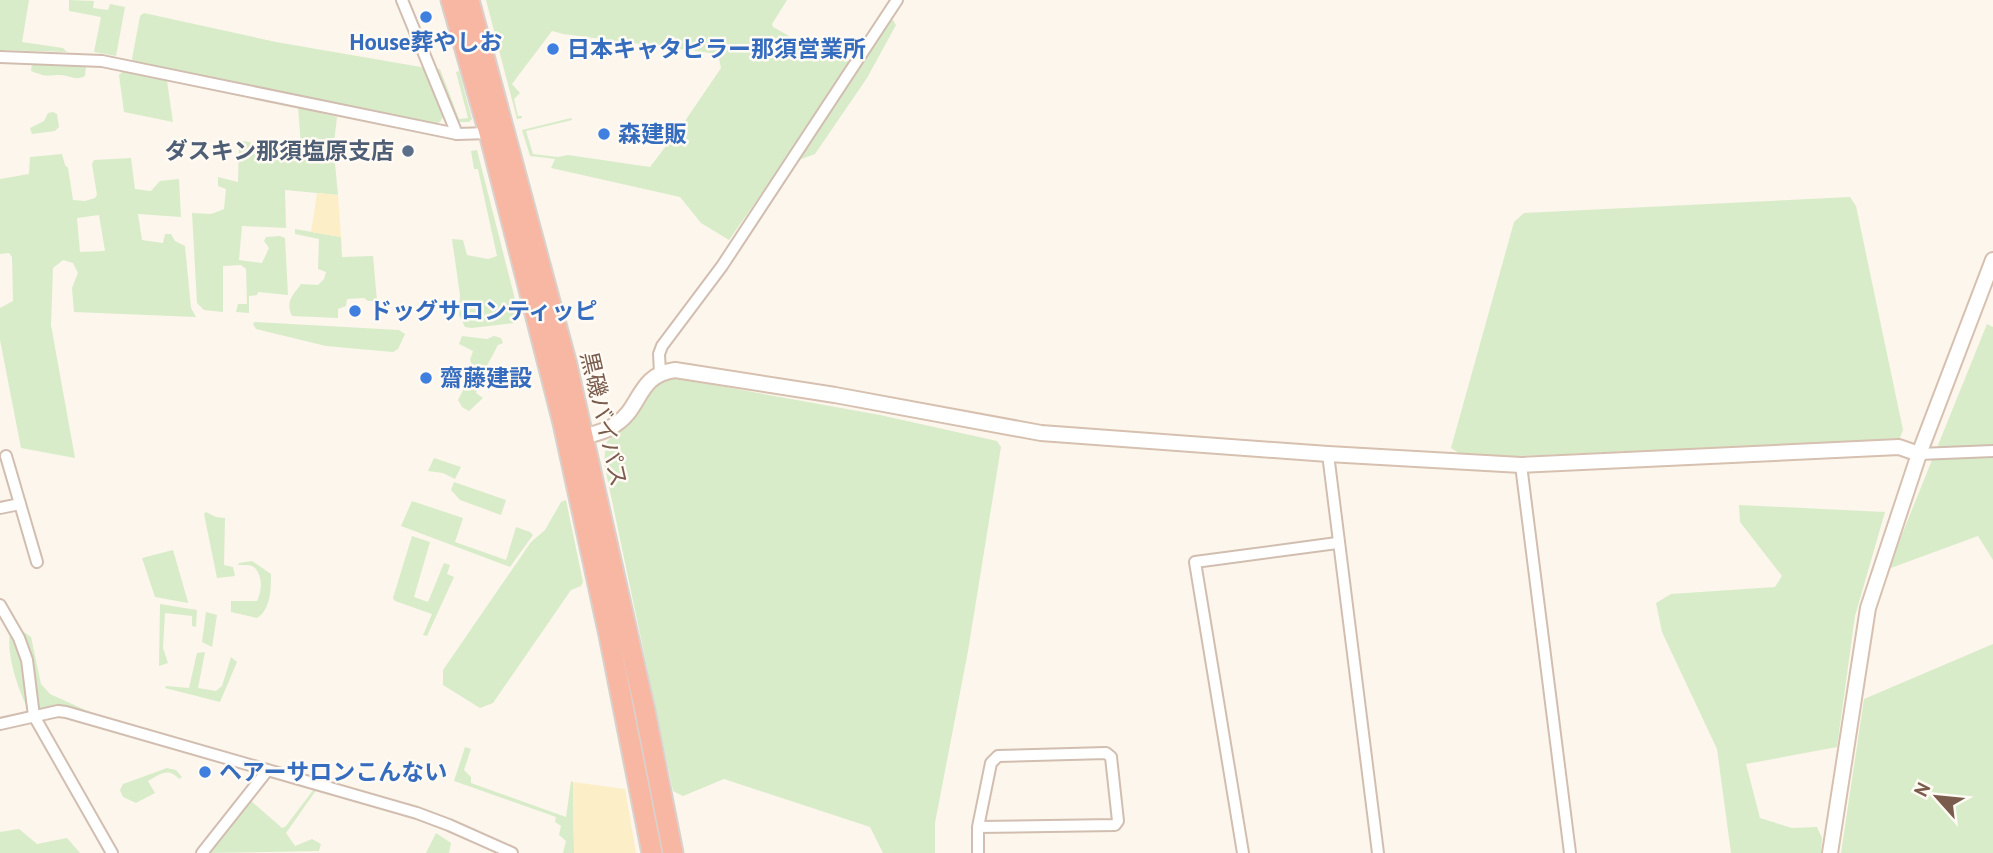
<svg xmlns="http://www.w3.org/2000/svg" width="1993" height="853" font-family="'PT Sans','Noto Sans JP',sans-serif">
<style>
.green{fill:#d8ecc9;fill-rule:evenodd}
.sand{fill:#fcefc7}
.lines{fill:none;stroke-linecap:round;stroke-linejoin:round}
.street-casing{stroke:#d1beb0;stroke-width:14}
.secondary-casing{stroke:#d6c0b0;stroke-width:18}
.highway-casing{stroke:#dad1cd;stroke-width:23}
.street{stroke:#fff;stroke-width:10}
.secondary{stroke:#fff;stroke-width:14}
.highway{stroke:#f7b7a3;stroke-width:19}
.shop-dot{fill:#3f7fe0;stroke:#fffaf3;stroke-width:2.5}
.service-dot{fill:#5c6f8a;stroke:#fffaf3;stroke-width:2.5}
.labels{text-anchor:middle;stroke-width:5;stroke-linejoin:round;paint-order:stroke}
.shop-label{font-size:23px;font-weight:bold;fill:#366cbe;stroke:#fffaf3;text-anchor:start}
.service-label{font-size:23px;font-weight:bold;fill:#4e5e75;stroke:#fffaf3;text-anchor:end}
.street-label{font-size:23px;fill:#7a5c4d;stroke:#fffaf3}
</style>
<rect width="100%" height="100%" fill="#fdf6ec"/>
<g class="green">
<path d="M0,0H29L22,42L63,48L67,52L0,50Z"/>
<path d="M69,0L94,1L93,8L108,10L110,4L125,7L116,56L94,52L101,17L69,11Z"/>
<path d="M486,0H787L772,24L773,27L798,41L807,38L849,62L857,63L888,19L893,20L896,25L867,78L815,154L780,167L729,240L701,223L680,197L551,168L555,159L530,156L522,130L571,118L572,120L526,131L533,154L558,157L568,155L650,167L685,121L721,68L718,54L563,34L552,31L512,84L520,93L514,99L518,116H522V118L517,119Z"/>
<path d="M144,13L276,42L421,67L424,70L444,115L440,122L432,125L134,62L132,59L140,16Z"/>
<path d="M32,64L86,67L85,76C75,81 71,76 61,75C46,75 49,78 31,71Z"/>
<path d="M437,69H440L459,119L468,118L456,72L459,71L472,119L469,122H457Z"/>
<path d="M124,70L163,77L167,81L173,122L124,112L119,75Z"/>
<path d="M298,107L337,117L333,152L301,146Z"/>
<path d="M53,112L57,114L59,127L55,131L32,134L30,128L44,121L48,113Z"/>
<path d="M244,141L283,149L286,160H291L294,154L301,153L335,163L338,195L285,190L286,228L242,226L239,260L262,263L269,248L264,241L266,237L280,236L285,238L288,295L258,292L257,295L249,296V313L236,312L238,304H247L246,269L241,265L223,266V312L204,310L197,303L192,213L211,214L224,209L226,189L218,186V177L238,182L239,147Z"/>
<path d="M477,150L520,319L515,323L472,328L465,327L459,315L460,295L452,239L463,240L467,255L488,259L497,256L478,169H474L471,151Z"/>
<path d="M62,154L65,165L68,168L73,200L85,201L95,198L97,195L92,164L94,160L131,158L135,189L151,191L160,181L179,179L181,217L138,214L142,240L163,243L165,234H171L175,241L185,246L191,308L196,317L74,312L72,288L78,273L73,263L63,260L53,268L51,325L75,458L21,448L0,340V308L13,301L12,257L9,253L0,254V179L29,174L30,157ZM99,215L105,251L80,252L77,218Z"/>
<path d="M1850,197L1856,206L1903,430L1899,440L1518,456L1462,455L1451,448L1514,222L1524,213Z"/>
<path d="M295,229L341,237L342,257L373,256L377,301H368L364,298L347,299L346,306L338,309V318L292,316C285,302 293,295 301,284L318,285L324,279L326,272L318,269L319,239L295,234Z"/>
<path d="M255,322L399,330L405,334L398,349L393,352L326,346L256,329L253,324Z"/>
<path d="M1987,324L1993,327V560L1978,536L1888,569Z"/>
<path d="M462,336L487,339L494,336L501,338L503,343L498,345L482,375L476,393L483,398L469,411L462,407L458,400L474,369L470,360L473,351L459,344Z"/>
<path d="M670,377L880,415L997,441L1001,447L968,651L935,823V853H883L870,827L724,779L683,796L673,791L604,463L606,443L655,385Z"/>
<path d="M434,458L461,467L455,479L443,473L428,471Z"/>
<path d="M454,482L506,500L501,515L460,500L451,490Z"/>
<path d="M566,500L583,582L581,586L571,590L493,703L480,708L443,685V670L531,542L545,530L561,502Z"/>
<path d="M412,501L463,518L455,542L506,560L516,527L530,532L533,535L510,567L401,526Z"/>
<path d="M1739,505L1885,512L1855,616L1837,747L1746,764L1760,818L1792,828L1817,827L1822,838L1821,853H1731L1717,749L1662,632L1656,603L1671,594L1775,587L1782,576L1740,522Z"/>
<path d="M206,512L216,517L225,518L224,565L233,567L235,576L217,578L204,514Z"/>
<path d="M412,536L430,542L414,597L428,602L444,563L450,565L447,574L454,577L427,636L423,635L432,614L395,601L393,598Z"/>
<path d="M173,550L188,602V603L155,597L142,558Z"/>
<path d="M252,561L271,574C271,590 271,609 257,618L231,612V601H257C262,590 263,577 255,568C252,564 242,565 238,565L239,563Z"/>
<path d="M160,604L197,610L196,627L192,626V616L165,613L163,648L168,663L159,666Z"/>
<path d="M206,612L217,615L212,647L202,642Z"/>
<path d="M15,626L31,637L41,684L50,694L92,713L93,717L29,710C18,692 0,636 15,626Z"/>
<path d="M1993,644V853H1841L1864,699Z"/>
<path d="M205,652L198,688L216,691L222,686L231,657L237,662L220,702L165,688L166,686L189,688L197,653Z"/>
<path d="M465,747L471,749L464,770L471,777V783L566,817L571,781L573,782L574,853H563L566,841L559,835L561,826L555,822L556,817L454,781Z"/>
<path d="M167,768L176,770L182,777L179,779C168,767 160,774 148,781L155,793L136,803L123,797L120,790L123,784Z"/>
<path d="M314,789H317L286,833L295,846L312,839L321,844L319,851L207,853L249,799L282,828L286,826Z"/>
<path d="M19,829L37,844L67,838L80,853H0V832Z"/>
<path d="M436,833L451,843L449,853H426Z"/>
</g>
<g class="sand">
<path d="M317,193L338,195L341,237L311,232Z"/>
<path d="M573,782L625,789L636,853H574Z"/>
</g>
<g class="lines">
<g class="street-casing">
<g id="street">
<path d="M402,0L457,134"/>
<path d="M0,57L102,61L457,134L489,133"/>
<path d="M660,373L659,354L662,346L722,266L897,0"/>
<path d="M1328,454L1378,853"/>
<path d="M1919,454L1993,451"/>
<path d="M6,456L37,562"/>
<path d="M1521,465L1570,853"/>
<path d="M0,508L20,504"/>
<path d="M0,605L19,638L27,660L34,716L112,853"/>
<path d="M0,724L58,711L66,712L417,813L449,825L512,853"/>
<path d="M202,853L267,771"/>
<path d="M978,853V827L991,763L998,756L1106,753L1111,757L1118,821L1115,825L978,827"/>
<path d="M1243,853L1195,562L1337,543"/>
</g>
</g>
<g class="secondary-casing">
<g id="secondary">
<path d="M574,439C588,435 605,433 616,424C642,407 637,375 675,370L835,395L1041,433L1328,454L1521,465L1899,447L1919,454"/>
<path d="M1830,853L1868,608L1919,454L1993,260"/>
</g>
</g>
<g class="highway-casing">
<g id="highway">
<path d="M451,0L489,133L563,423L609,635L652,853"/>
<path d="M469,0L567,365L645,711L673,853"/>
</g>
</g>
<use href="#street" class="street"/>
<use href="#secondary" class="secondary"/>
<use href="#highway" class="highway"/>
</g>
<g class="shop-dot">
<circle cx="426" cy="17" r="7"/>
<circle cx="553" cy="49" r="7"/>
<circle cx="604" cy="134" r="7"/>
<circle cx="355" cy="311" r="7"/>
<circle cx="426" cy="378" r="7"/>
<circle cx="205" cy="772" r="7"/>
</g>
<circle class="service-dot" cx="408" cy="151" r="7"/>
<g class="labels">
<g class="shop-label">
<text x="426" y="50" text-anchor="middle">House葬やしお</text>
<text x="567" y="57">日本キャタピラー那須営業所</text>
<text x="618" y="142">森建販</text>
<text x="369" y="319">ドッグサロンティッピ</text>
<text x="440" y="386">齋藤建設</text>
<text x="219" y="780">ヘアーサロンこんない</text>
</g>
<g class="service-label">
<text x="394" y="159">ダスキン那須塩原支店</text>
</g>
<g class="street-label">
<text transform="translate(604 419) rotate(77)" y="8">黒磯バイパス</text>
</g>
</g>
<g transform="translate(1937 797) rotate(297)" stroke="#fffaf3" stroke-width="5" paint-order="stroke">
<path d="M0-5L12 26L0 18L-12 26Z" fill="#7a5c4d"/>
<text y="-10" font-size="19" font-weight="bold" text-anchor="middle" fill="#7a5c4d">N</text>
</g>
</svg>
